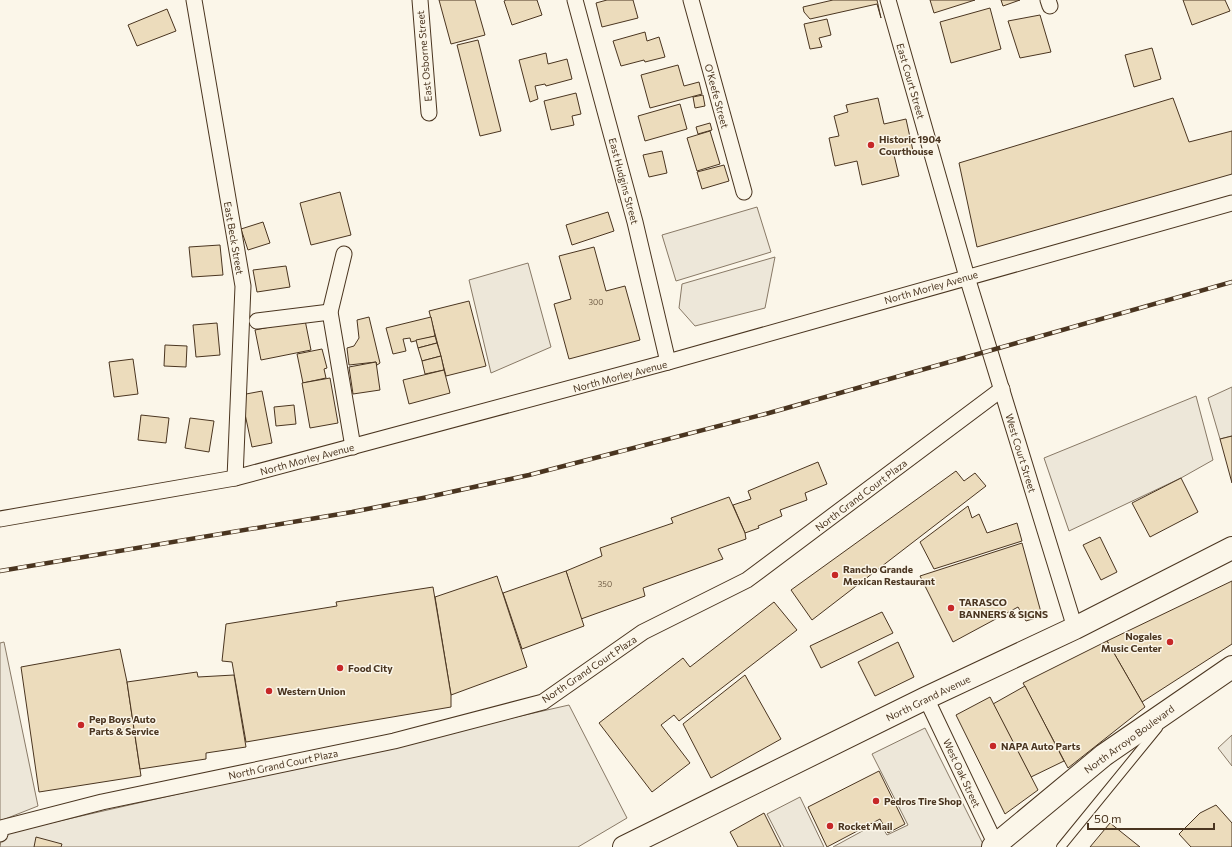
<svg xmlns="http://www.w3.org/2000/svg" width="1232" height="847" font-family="Commissioner,sans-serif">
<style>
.parking{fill:#ede7d9;stroke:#887966}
.building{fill:#ecdcbc;stroke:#4a3520}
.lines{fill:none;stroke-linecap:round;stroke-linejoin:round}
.lane-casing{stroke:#4a3520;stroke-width:10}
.street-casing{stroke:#4a3520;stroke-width:17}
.primary-casing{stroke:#4a3520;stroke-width:24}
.lane{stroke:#fbf6e9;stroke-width:8}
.street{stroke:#fbf6e9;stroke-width:15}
.primary{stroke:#fbf6e9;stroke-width:22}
.rail-casing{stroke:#4a3520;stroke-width:4.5}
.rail{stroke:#fbf6e9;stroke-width:3;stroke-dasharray:9;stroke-linecap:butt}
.poi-dot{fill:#c62828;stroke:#fbf6e9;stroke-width:1.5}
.labels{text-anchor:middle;stroke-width:3;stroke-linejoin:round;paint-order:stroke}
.number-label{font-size:8px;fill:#725f47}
.street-label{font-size:10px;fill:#4a3520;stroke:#fbf6e9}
.poi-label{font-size:10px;font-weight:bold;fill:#4a3520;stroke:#fbf6e9;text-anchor:start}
</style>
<rect width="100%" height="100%" fill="#fbf6e9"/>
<g class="parking">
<path d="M757,207L771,252L676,281L662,235Z"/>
<path d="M775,257L765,308L695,326L679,308L682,284Z"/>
<path d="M528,263L551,347L491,373L469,280Z"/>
<path d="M1232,387V436L1220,439L1208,398Z"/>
<path d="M1196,396L1213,460L1181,478L1069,531L1044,458Z"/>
<path d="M4,642L38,806L0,821V643Z"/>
<path d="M569,705L627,818L578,847H0L2,834Z"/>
<path d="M925,728L984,846L982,847H833L879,822L887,835L908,825L872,754Z"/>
<path d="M1232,735V766L1218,748Z"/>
<path d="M800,797L824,847H784L767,814Z"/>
</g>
<g class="building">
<path d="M439,0H475L485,35L451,44Z"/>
<path d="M506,0H537L542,15L512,25L504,1Z"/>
<path d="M607,0H633L638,18L602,27L596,3Z"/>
<path d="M833,0H877L881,18L877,4L810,19L804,12L803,7Z"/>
<path d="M930,0H975L934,13Z"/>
<path d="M1001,0H1020L1003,6Z"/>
<path d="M1183,0H1225L1230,11L1192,25Z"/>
<path d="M990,8L1001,49L951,63L940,22Z"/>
<path d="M167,9L176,31L137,46L128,25Z"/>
<path d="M1040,15L1051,52L1020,58L1008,21Z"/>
<path d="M827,19L831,35L819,38L822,47L810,49L804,24Z"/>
<path d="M645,32L647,41L659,37L665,57L645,62L644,60L621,66L613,41Z"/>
<path d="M478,40L501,131L480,136L457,45Z"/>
<path d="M1152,48L1161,79L1134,87L1125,55Z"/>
<path d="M546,53L548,64L567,59L572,79L546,86L545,84L535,86L538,99L530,102L519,60Z"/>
<path d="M678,65L684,86L699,82L702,94L650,108L641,75Z"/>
<path d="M576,93L581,114L572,116L574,125L551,130L544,101Z"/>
<path d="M703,95L705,106L695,108L693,97Z"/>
<path d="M878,98L884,124L906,119L913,151L894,155L899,176L862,185L857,161L835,166L829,138L839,136L834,116L848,112L846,105Z"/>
<path d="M1173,98L1189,142L1232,131V174L977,247L959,163Z"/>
<path d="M680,104L687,129L645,141L638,116Z"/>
<path d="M710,123L712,130L698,134L696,127Z"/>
<path d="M710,131L720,164L697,171L687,138Z"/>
<path d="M662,151L667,173L649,177L643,155Z"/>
<path d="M724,165L729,181L702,189L697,172Z"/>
<path d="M340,192L351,235L311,245L300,203Z"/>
<path d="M608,212L614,231L572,245L566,225Z"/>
<path d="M263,222L270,243L248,250L241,229Z"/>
<path d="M220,245L223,275L192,277L189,247Z"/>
<path d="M594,247L606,291L625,286L640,340L569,359L554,304L571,299L559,256Z"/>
<path d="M286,266L290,287L257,292L253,270Z"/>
<path d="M469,301L486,366L446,376L429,311Z"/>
<path d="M369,317L380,363L377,365L376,362L349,365L347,348L354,346L359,338L357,320Z"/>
<path d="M431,317L435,336L411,342L410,338L403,339L406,351L393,354L386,328Z"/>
<path d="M305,320L311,350L261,360L255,330Z"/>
<path d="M217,323L220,355L196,357L193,325Z"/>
<path d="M435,336L437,343L418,348L416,340Z"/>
<path d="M437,343L441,356L422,361L418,348Z"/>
<path d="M165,345L187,346L186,367L164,366Z"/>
<path d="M322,349L327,368L324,369L326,378L303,383L297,354Z"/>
<path d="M441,356L444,370L425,374L422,361Z"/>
<path d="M133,359L138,394L114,397L109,362Z"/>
<path d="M376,362L380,390L353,394L349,367Z"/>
<path d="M444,370L450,393L409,404L403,380Z"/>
<path d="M330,378L338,423L310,428L302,383Z"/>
<path d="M262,391L272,443L252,447L241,395Z"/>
<path d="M294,405L296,424L276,426L274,407Z"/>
<path d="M141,415L169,418L166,443L138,440Z"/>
<path d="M190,418L214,421L209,452L185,448Z"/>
<path d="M1232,436V483L1220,439Z"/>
<path d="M818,462L827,484L805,493L807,500L780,510L782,516L758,526L759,528L745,533L733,505L751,499L748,491Z"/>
<path d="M956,471L964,481L975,473L986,486L812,620L791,590Z"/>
<path d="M1181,478L1198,512L1150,537L1132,503Z"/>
<path d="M729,497L745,533L746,539L718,549L723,559L643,588L645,596L581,619L566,571L602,556L600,548L673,523L671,518Z"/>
<path d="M968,506L972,518L979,514L987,533L1017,523L1022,541L934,569L920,542Z"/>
<path d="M1100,537L1117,572L1101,580L1083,545Z"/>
<path d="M1022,543L1042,616L1026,621L1018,607L953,642L920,576Z"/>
<path d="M566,571L584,626L522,649L503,593Z"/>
<path d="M497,576L527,667L451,695L435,597Z"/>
<path d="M1232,581V644L1142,702L1107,641Z"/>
<path d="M433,587L451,695V707L246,742L232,662L222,661L226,624L337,606L336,602Z"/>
<path d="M774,602L797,630L679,721L674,715L661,725L690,763L652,792L599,723L683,658L690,667Z"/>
<path d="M882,612L893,633L821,668L810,646Z"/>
<path d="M1107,641L1145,707L1068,768L1023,683Z"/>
<path d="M898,642L914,677L875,696L858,662Z"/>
<path d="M120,649L127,682L141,776L39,792L21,667Z"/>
<path d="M197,672L198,677L234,675L246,747L206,753V759L140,769L127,682Z"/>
<path d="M745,675L781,739L711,778L683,724Z"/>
<path d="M1025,686L1064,761L1031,777L993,704Z"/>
<path d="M990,697L1038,790L1005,814L956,715Z"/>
<path d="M879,771L905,824L888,833L880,819L827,847L808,807Z"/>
<path d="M1216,805L1232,823V847H1191L1179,834L1200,813Z"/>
<path d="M764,813L781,847H738L730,832Z"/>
<path d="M1110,823L1140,847H1090Z"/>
<path d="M36,837L62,844L61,847H34Z"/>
</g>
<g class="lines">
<g class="lane-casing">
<path id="lane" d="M1061,847L1158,728"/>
</g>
<g class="street-casing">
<g id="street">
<path d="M194,0L243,286L235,478"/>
<path d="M420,0L429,113"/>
<path d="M575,0L635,222L668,362"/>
<path d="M691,0L744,192"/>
<path d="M888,0L967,277L1075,628"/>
<path d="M1048,0L1050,6"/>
<path d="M344,254L330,312L353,447"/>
<path d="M257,321L330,312"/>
<path d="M0,519L235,478L668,362L1232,203"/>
<path d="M926,698L997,847"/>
<path d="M0,834L1,828L102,802L394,741L543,702L643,632L747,580L1002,389"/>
</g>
</g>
<g class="primary-casing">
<g id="primary">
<path d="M624,847L926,698L1075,628L1232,548"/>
<path d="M993,847L1104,755L1232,667"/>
</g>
</g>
<use href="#lane" class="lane"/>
<use href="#street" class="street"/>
<use href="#primary" class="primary"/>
<g class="rail-casing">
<path id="rail" d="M0,571L352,512L428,497L529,475L769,413L1232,282"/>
</g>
<use href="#rail" class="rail"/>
</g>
<g class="poi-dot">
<circle cx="871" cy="145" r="4"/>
<circle cx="835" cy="575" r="4"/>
<circle cx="951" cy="608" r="4"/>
<circle cx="1170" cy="642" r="4"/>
<circle cx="340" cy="668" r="4"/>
<circle cx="269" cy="691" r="4"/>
<circle cx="81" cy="725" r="4"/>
<circle cx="993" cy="746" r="4"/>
<circle cx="876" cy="801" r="4"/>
<circle cx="830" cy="826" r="4"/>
</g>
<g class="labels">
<g class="number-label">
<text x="596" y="305">300</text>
<text x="605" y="587">350</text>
</g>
<g class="street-label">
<text transform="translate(424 56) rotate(-95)" y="4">East Osborne Street</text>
<text transform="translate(911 81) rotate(74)" y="4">East Court Street</text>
<text transform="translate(717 96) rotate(75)" y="4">O'Keefe Street</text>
<text transform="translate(624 181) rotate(75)" y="4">East Hudgins Street</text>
<text transform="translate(234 238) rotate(80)" y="4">East Beck Street</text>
<text transform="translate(931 287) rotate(-16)" y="4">North Morley Avenue</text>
<text transform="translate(620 376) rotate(-15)" y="4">North Morley Avenue</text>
<text transform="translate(1021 453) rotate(73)" y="4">West Court Street</text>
<text transform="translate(307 459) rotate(-15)" y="4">North Morley Avenue</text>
<text transform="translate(861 495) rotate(-37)" y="4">North Grand Court Plaza</text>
<text transform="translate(589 669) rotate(-34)" y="4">North Grand Court Plaza</text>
<text transform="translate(928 698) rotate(-26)" y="4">North Grand Avenue</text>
<text transform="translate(1129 739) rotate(-36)" y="4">North Arroyo Boulevard</text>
<text transform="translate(283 764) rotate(-12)" y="4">North Grand Court Plaza</text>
<text transform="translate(962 773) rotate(65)" y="4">West Oak Street</text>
</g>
<g class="poi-label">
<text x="879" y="143">Historic 1904<tspan x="879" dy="12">Courthouse</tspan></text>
<text x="843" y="573">Rancho Grande<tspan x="843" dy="12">Mexican Restaurant</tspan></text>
<text x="959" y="606">TARASCO<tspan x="959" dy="12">BANNERS &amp; SIGNS</tspan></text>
<text x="1162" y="640" text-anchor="end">Nogales<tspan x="1162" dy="12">Music Center</tspan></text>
<text x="348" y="672">Food City</text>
<text x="277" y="695">Western Union</text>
<text x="89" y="723">Pep Boys Auto<tspan x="89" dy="12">Parts &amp; Service</tspan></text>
<text x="1001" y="750">NAPA Auto Parts</text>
<text x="884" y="805">Pedros Tire Shop</text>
<text x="838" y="830">Rocket Mail</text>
</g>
</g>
<path d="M1088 823v6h126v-6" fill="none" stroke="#4a3520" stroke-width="2"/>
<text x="1094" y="823" font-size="12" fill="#4a3520" stroke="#fbf6e9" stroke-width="3" paint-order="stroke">50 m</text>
</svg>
